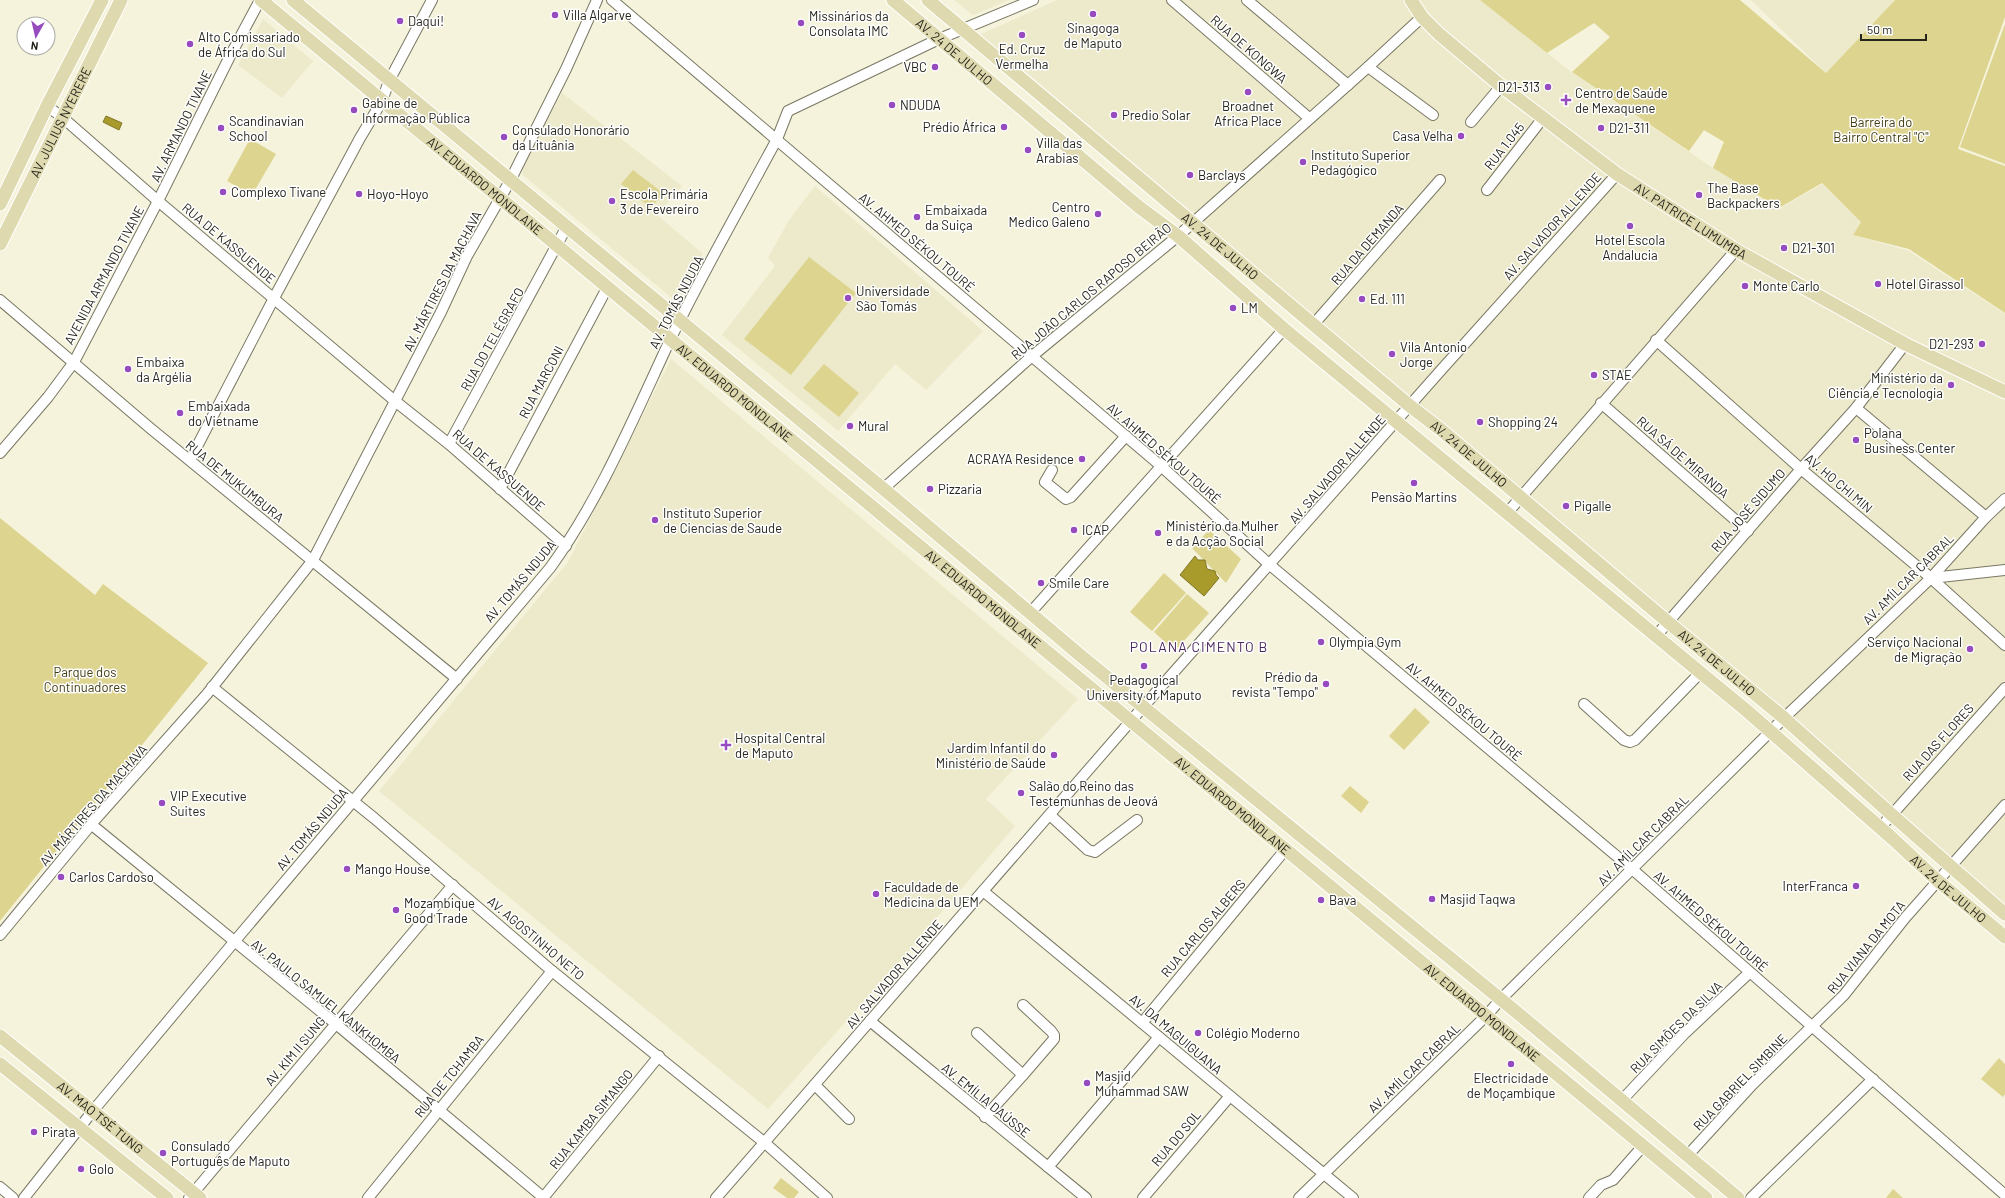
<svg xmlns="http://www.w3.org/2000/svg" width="2005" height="1198" font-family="Barlow,sans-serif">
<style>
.built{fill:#edeacb}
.green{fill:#ddd48f}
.water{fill:#a89a2b;stroke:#817726}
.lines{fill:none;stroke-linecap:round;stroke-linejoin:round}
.minor-casing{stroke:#797763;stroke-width:12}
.major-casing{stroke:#fff;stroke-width:15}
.minor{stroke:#fff;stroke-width:10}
.major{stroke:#ded9af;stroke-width:13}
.poi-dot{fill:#964cbe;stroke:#fff;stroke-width:1.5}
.labels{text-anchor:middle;stroke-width:3;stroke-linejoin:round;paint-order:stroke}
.poi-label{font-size:13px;fill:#26251c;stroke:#fff;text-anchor:start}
.street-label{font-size:13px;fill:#26251c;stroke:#fff}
.park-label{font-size:13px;fill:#433d11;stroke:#fff}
.neighbourhood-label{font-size:14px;letter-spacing:1px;fill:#4c2860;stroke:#fff}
</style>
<rect width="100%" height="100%" fill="#f6f3dc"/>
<g class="built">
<path d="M954,0H1009L973,15Z"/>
<path d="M1057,0H1480L1570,71L1713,168L1779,209L1822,184L1861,221L1853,235L1909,251L2005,314V916L979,35Z"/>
<path d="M1751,0H1895L1826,73Z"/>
<path d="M263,19L313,61L282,98L238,65Z"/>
<path d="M562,93L682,186L657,215L703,254L678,303L523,175L522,167Z"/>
<path d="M815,186L983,331L926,390L895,364L838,431L722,335L775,266L768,258L789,220Z"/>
<path d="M671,359L1078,699L986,799L1015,826L900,961L768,1109L379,791L568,562Z"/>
</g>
<g class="green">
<path d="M1480,0H1740L1826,73L1895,0H2005V17L1958,149L2005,166V313L1909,249L1853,235L1861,222L1822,183L1779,208L1713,168L1724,142L1704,130L1689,151L1572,72L1610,37L1594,23L1547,53Z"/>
<path d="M2005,24V164L1960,147Z"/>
<path d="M250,139L276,154L252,195L227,181Z"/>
<path d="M633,170L663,193L651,208L621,184Z"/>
<path d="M809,257L856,293L791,375L744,339Z"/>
<path d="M824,364L859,393L839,417L803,388Z"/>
<path d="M0,518L95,595L103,584L208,663L0,921Z"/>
<path d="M1209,530L1241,559L1226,583L1192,548Z"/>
<path d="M1164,573L1186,593L1152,631L1130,612Z"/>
<path d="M1187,594L1209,613L1175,651L1154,632Z"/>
<path d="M1415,708L1430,722L1404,750L1389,736Z"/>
<path d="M1350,786L1369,802L1361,813L1341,796Z"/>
<path d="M1999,1058L2005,1064V1094L2003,1097L1981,1079Z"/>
<path d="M781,1178L799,1192L794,1198H787L773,1188Z"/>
<path d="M1893,1189L1903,1198H1886Z"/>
</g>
<g class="water">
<path d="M106,116L122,123L119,130L103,122Z"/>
<path d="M1195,556L1198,560H1205L1207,569L1215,571L1216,575L1219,578L1204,596L1180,575Z"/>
</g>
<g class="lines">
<g class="minor-casing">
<g id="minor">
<path d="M612,0L1161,466L1270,565L1632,869L2005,1195"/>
<path d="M1172,0L1309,118"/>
<path d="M1247,0L1348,85"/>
<path d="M1368,67L1433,115"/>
<path d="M47,106L62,117L158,201L395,401L449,444L566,546"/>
<path d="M1471,122L1501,86"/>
<path d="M1487,190L1543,118"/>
<path d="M0,300L150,428L457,679"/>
<path d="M1313,325L1440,180"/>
<path d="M1656,340L1801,469L1931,578L2005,645"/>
<path d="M1601,403L1748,531"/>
<path d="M1856,408L1986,517"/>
<path d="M449,444L566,228"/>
<path d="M0,453L48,397L74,362L158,201L230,56L260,0"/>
<path d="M190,460L274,298L360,138L382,101L389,81L432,0"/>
<path d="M1052,470L1045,482L1066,499L1071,497L1126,436"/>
<path d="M500,489L607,288"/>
<path d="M883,489L1031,357L1178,236L1368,67L1422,17"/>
<path d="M1508,512L1736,250"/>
<path d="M1931,578L2005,570"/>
<path d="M1030,613L1284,329"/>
<path d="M1656,636L1801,469L1856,408L1905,344"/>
<path d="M212,687L374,818L552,971L765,1143L827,1198"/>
<path d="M1584,704L1624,740L1630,742L1635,740L1701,672"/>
<path d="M1050,815L1088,850L1095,852L1137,820"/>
<path d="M92,825L336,1024L544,1198"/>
<path d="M1880,828L2005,688"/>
<path d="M983,891L1353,1198"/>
<path d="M0,935L94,821L207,694L313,560L441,312L467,256L510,181L566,69L597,0"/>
<path d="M870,1021L1086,1198"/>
<path d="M1142,1023L1285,850"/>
<path d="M977,1033L1023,1075L985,1117"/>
<path d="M1023,1075L1054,1039V1035L1051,1031L1023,1005"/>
<path d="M815,1085L849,1119"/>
<path d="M1622,1100L1685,1033L1749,973"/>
<path d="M1688,1155L1752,1085L1844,995L1905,918L2005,805"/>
<path d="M1048,1167L1159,1037"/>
<path d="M0,1187L13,1198"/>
<path d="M24,1198L92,1112L234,942L550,568C600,499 634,417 670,340C703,272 741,206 777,139L788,111L939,39L1033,0"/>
<path d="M189,1198L453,885"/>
<path d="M368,1198L552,971"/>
<path d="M543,1198L659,1056"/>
<path d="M716,1198L1143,707L1442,369L1617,174"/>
<path d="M1143,1198L1230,1096"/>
<path d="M1299,1198L1486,1016L1501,999L1784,718L1931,578L1986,517L2005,499"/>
<path d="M1589,1198L1601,1185L1613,1180L1643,1146"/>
<path d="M1751,1198L1873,1079"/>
</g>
</g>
<g class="major-casing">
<g id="major">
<path id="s1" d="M261,0L1706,1198"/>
<path d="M293,0L898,501L1081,656L1520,1015L1738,1198"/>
<path id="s2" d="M893,0L1139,207L1178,236L1284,329L1747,711L1893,839L1938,881L2005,937"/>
<path id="s3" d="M928,0L1410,406L1440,429L1669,623L1784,718L1891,814L2005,914"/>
<path id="s4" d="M1411,0L1422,17L1439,34L1501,86L1617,174L1736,250L1905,344L2005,392"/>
<path d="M0,204L47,106L102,0"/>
<path id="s5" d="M0,244L121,0"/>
<path id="s6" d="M0,1036L200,1198"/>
<path d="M0,1064L167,1198"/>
</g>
</g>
<use href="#minor" class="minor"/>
<use href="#major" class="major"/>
</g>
<g class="poi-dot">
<circle cx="1093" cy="14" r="4"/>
<circle cx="555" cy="15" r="4"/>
<circle cx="400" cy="21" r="4"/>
<circle cx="801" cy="23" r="4"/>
<circle cx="1022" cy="35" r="4"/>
<circle cx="190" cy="44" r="4"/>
<circle cx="935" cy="67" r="4"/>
<circle cx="1548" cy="87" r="4"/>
<circle cx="1248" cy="92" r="4"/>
<path d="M1564 94h4v4h4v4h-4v4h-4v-4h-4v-4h4z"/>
<circle cx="892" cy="105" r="4"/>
<circle cx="354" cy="110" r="4"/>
<circle cx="1114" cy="115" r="4"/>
<circle cx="1004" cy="127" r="4"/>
<circle cx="221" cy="128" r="4"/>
<circle cx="1601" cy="128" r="4"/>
<circle cx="1461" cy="136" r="4"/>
<circle cx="504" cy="137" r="4"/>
<circle cx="1028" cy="150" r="4"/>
<circle cx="1303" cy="162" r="4"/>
<circle cx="1190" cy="175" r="4"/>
<circle cx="223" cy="192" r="4"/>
<circle cx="359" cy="194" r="4"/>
<circle cx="1699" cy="195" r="4"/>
<circle cx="612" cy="201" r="4"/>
<circle cx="1098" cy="214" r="4"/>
<circle cx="917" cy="217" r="4"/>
<circle cx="1630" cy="226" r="4"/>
<circle cx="1784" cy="248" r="4"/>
<circle cx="1878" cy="284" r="4"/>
<circle cx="1745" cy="286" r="4"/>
<circle cx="848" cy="298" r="4"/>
<circle cx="1362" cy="299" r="4"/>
<circle cx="1233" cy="308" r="4"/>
<circle cx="1982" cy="344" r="4"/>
<circle cx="1392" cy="354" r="4"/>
<circle cx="128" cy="369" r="4"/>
<circle cx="1594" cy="375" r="4"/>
<circle cx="1951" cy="385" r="4"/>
<circle cx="180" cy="413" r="4"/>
<circle cx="1480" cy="422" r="4"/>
<circle cx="850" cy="426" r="4"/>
<circle cx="1856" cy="440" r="4"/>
<circle cx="1082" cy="459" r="4"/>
<circle cx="1414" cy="483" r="4"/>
<circle cx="930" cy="489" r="4"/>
<circle cx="1566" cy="506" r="4"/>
<circle cx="655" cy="520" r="4"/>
<circle cx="1074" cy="530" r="4"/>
<circle cx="1158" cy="533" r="4"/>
<circle cx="1041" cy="583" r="4"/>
<circle cx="1321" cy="642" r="4"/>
<circle cx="1970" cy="649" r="4"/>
<circle cx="1144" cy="666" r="4"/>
<circle cx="1326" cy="684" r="4"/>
<path d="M724 739h4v4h4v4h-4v4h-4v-4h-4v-4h4z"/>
<circle cx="1054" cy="755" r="4"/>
<circle cx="1021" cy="793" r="4"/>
<circle cx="162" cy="803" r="4"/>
<circle cx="347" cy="869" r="4"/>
<circle cx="61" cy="877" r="4"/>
<circle cx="1856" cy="886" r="4"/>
<circle cx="876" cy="894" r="4"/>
<circle cx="1432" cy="899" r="4"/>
<circle cx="1321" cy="900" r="4"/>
<circle cx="396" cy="910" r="4"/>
<circle cx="1198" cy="1033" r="4"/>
<circle cx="1511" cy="1064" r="4"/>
<circle cx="1087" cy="1083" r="4"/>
<circle cx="34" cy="1132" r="4"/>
<circle cx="163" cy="1153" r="4"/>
<circle cx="81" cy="1169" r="4"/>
</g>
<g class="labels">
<g class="poi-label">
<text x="563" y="20">Villa Algarve</text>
<text x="809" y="21">Missinários da<tspan x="809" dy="15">Consolata IMC</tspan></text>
<text x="408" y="26">Daqui!</text>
<text x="1093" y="33" text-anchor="middle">Sinagoga<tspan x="1093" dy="15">de Maputo</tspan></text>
<text x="198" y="42">Alto Comissariado<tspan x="198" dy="15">de África do Sul</tspan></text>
<text x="1022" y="54" text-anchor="middle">Ed. Cruz<tspan x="1022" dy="15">Vermelha</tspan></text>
<text x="927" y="72" text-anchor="end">VBC</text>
<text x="1540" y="92" text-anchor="end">D21-313</text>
<text x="1575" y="98">Centro de Saúde<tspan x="1575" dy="15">de Mexaquene</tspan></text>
<text x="362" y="108">Gabine de<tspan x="362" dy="15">Informação Pública</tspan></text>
<text x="900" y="110">NDUDA</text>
<text x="1248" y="111" text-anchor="middle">Broadnet<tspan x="1248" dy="15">Africa Place</tspan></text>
<text x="1122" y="120">Predio Solar</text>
<text x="229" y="126">Scandinavian<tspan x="229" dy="15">School</tspan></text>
<text x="996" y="132" text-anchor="end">Prédio África</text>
<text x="1609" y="133">D21-311</text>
<text x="512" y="135">Consulado Honorário<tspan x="512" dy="15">da Lituânia</tspan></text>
<text x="1453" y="141" text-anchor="end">Casa Velha</text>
<text x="1036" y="148">Villa das<tspan x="1036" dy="15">Arabias</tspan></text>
<text x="1311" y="160">Instituto Superior<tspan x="1311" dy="15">Pedagógico</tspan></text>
<text x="1198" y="180">Barclays</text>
<text x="1707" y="193">The Base<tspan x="1707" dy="15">Backpackers</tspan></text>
<text x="231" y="197">Complexo Tivane</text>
<text x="367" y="199">Hoyo-Hoyo</text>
<text x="620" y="199">Escola Primária<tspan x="620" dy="15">3 de Fevereiro</tspan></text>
<text x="1090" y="212" text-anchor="end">Centro<tspan x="1090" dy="15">Medico Galeno</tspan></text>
<text x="925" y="215">Embaixada<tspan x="925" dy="15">da Suiça</tspan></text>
<text x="1630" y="245" text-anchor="middle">Hotel Escola<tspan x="1630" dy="15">Andalucia</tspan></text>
<text x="1792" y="253">D21-301</text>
<text x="1886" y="289">Hotel Girassol</text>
<text x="1753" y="291">Monte Carlo</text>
<text x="856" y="296">Universidade<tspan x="856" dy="15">São Tomás</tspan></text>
<text x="1370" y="304">Ed. 111</text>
<text x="1241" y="313">LM</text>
<text x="1974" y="349" text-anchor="end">D21-293</text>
<text x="1400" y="352">Vila Antonio<tspan x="1400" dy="15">Jorge</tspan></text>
<text x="136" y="367">Embaixa<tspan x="136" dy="15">da Argélia</tspan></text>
<text x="1602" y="380">STAE</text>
<text x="1943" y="383" text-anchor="end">Ministério da<tspan x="1943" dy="15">Ciência e Tecnologia</tspan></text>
<text x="188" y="411">Embaixada<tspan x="188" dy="15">do Vietname</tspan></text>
<text x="1488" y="427">Shopping 24</text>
<text x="858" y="431">Mural</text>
<text x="1864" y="438">Polana<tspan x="1864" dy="15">Business Center</tspan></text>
<text x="1074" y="464" text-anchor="end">ACRAYA Residence</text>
<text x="938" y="494">Pizzaria</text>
<text x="1414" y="502" text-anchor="middle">Pensão Martins</text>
<text x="1574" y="511">Pigalle</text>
<text x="663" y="518">Instituto Superior<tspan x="663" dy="15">de Ciencias de Saude</tspan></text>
<text x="1166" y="531">Ministério da Mulher<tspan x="1166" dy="15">e da Acção Social</tspan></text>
<text x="1082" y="535">ICAP</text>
<text x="1049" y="588">Smile Care</text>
<text x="1329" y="647">Olympia Gym</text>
<text x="1962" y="647" text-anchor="end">Serviço Nacional<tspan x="1962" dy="15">de Migração</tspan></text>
<text x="1318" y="682" text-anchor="end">Prédio da<tspan x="1318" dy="15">revista "Tempo"</tspan></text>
<text x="1144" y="685" text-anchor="middle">Pedagogical<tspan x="1144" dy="15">University of Maputo</tspan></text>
<text x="735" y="743">Hospital Central<tspan x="735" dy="15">de Maputo</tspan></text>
<text x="1046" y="753" text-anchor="end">Jardim Infantil do<tspan x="1046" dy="15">Ministério de Saúde</tspan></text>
<text x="1029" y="791">Salão do Reino das<tspan x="1029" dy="15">Testemunhas de Jeová</tspan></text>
<text x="170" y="801">VIP Executive<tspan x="170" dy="15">Suites</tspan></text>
<text x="355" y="874">Mango House</text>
<text x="69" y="882">Carlos Cardoso</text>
<text x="1848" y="891" text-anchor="end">InterFranca</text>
<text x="884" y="892">Faculdade de<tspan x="884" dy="15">Medicina da UEM</tspan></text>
<text x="1440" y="904">Masjid Taqwa</text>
<text x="1329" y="905">Bava</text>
<text x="404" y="908">Mozambique<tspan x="404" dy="15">Good Trade</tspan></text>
<text x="1206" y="1038">Colégio Moderno</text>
<text x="1095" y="1081">Masjid<tspan x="1095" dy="15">Muhammad SAW</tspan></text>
<text x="1511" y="1083" text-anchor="middle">Electricidade<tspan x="1511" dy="15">de Moçambique</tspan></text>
<text x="42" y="1137">Pirata</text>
<text x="171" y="1151">Consulado<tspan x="171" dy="15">Português de Maputo</tspan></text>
<text x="89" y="1174">Golo</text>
</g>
<g class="street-label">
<text transform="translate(1249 49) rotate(41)" y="5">RUA DE KONGWA</text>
<text dy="5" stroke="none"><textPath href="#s2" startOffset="80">AV. 24 DE JULHO</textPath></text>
<text dy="5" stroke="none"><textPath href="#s5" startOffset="136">AV. JULIUS NYERERE</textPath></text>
<text transform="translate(181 126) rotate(-64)" y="5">AV. ARMANDO TIVANE</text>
<text transform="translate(1504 146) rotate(-52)" y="5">RUA 1.045</text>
<text dy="5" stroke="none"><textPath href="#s1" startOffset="291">AV. EDUARDO MONDLANE</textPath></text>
<text dy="5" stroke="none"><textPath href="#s4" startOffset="358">AV. PATRICE LUMUMBA</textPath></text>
<text transform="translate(1552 226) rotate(-48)" y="5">AV. SALVADOR ALLENDE</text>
<text transform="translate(917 242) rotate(40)" y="5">AV. AHMED SÉKOU TOURÉ</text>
<text transform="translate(229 243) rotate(40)" y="5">RUA DE KASSUENDE</text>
<text transform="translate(1367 244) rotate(-49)" y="5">RUA DA DEMANDA</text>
<text dy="5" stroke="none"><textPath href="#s3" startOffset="382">AV. 24 DE JULHO</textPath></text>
<text transform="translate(104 275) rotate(-62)" y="5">AVENIDA ARMANDO TIVANE</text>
<text transform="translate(442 281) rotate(-63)" y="5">AV. MÁRTIRES DA MACHAVA</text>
<text transform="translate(1091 291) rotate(-40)" y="5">RUA JOÃO CARLOS RAPOSO BEIRÃO</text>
<text transform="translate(676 302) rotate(-63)" y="5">AV. TOMÁS NDUDA</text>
<text transform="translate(492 339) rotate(-61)" y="5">RUA DO TELÉGRAFO</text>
<text transform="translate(541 382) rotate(-62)" y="5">RUA MARCONI</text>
<text dy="5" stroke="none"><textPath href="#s1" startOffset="615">AV. EDUARDO MONDLANE</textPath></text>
<text transform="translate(1164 453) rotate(41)" y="5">AV. AHMED SÉKOU TOURÉ</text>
<text dy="5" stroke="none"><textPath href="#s3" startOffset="706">AV. 24 DE JULHO</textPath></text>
<text transform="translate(1683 457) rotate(41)" y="5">RUA SÁ DE MIRANDA</text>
<text transform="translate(1337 469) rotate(-49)" y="5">AV. SALVADOR ALLENDE</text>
<text transform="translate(499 470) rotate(41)" y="5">RUA DE KASSUENDE</text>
<text transform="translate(235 481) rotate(39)" y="5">RUA DE MUKUMBURA</text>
<text transform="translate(1839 483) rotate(40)" y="5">AV. HO CHI MIN</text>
<text transform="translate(1748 510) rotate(-49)" y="5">RUA JOSÉ SIDUMO</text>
<text transform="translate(1908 579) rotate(-45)" y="5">AV. AMÍLCAR CABRAL</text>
<text transform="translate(520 581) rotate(-50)" y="5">AV. TOMÁS NDUDA</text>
<text dy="5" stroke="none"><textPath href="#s1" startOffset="938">AV. EDUARDO MONDLANE</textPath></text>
<text dy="5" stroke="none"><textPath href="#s3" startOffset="1030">AV. 24 DE JULHO</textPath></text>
<text transform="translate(1464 711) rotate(40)" y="5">AV. AHMED SÉKOU TOURÉ</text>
<text transform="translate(1938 742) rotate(-48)" y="5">RUA DAS FLORES</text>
<text transform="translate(93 805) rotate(-49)" y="5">AV. MÁRTIRES DA MACHAVA</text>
<text dy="5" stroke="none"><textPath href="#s1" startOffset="1262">AV. EDUARDO MONDLANE</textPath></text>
<text transform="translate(312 829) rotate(-50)" y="5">AV. TOMÁS NDUDA</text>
<text transform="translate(1643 840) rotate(-45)" y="5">AV. AMÍLCAR CABRAL</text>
<text dy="5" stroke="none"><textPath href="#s2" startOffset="1380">AV. 24 DE JULHO</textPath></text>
<text transform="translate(1711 921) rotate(41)" y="5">AV. AHMED SÉKOU TOURÉ</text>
<text transform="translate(1203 928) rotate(-50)" y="5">RUA CARLOS ALBERS</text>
<text transform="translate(536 938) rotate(40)" y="5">AV. AGOSTINHO NETO</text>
<text transform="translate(1866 947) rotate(-51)" y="5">RUA VIANA DA MOTA</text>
<text transform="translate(894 974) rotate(-49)" y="5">AV. SALVADOR ALLENDE</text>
<text transform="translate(326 1001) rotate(39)" y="5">AV. PAULO SAMUEL KANKHOMBA</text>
<text dy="5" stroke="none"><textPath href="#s1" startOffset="1586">AV. EDUARDO MONDLANE</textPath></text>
<text transform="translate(1676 1027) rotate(-45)" y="5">RUA SIMÕES DA SILVA</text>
<text transform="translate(1176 1034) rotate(40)" y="5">AV. DA MAGUIGUANA</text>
<text transform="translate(295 1051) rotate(-50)" y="5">AV. KIM II SUNG</text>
<text transform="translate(1414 1068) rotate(-44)" y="5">AV. AMÍLCAR CABRAL</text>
<text transform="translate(449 1076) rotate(-51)" y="5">RUA DE TCHAMBA</text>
<text transform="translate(1740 1082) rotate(-46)" y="5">RUA GABRIEL SIMBINE</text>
<text transform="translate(986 1100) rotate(39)" y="5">AV. EMÍLIA DAÚSSE</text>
<text dy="5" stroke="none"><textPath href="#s6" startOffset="129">AV. MAO TSÉ TUNG</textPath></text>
<text transform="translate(591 1119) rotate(-51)" y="5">RUA KAMBA SIMANGO</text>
<text transform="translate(1176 1138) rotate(-50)" y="5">RUA DO SOL</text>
</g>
<g class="park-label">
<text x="1881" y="127">Barreira do<tspan x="1881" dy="15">Bairro Central "C"</tspan></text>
<text x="85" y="677">Parque dos<tspan x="85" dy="15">Continuadores</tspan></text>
</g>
<g class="neighbourhood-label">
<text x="1199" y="652">POLANA CIMENTO B</text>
</g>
</g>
<g transform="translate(36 36) rotate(188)"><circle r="19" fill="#ffffff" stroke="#a8a8a4"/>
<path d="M0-3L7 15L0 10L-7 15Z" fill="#964cbe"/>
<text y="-6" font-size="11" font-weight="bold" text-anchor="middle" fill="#26251c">N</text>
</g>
<path d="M1861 34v6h65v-6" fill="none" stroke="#26251c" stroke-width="2"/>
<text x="1867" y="34" font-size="12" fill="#26251c" stroke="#ffffff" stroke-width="3" paint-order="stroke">50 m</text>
</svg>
